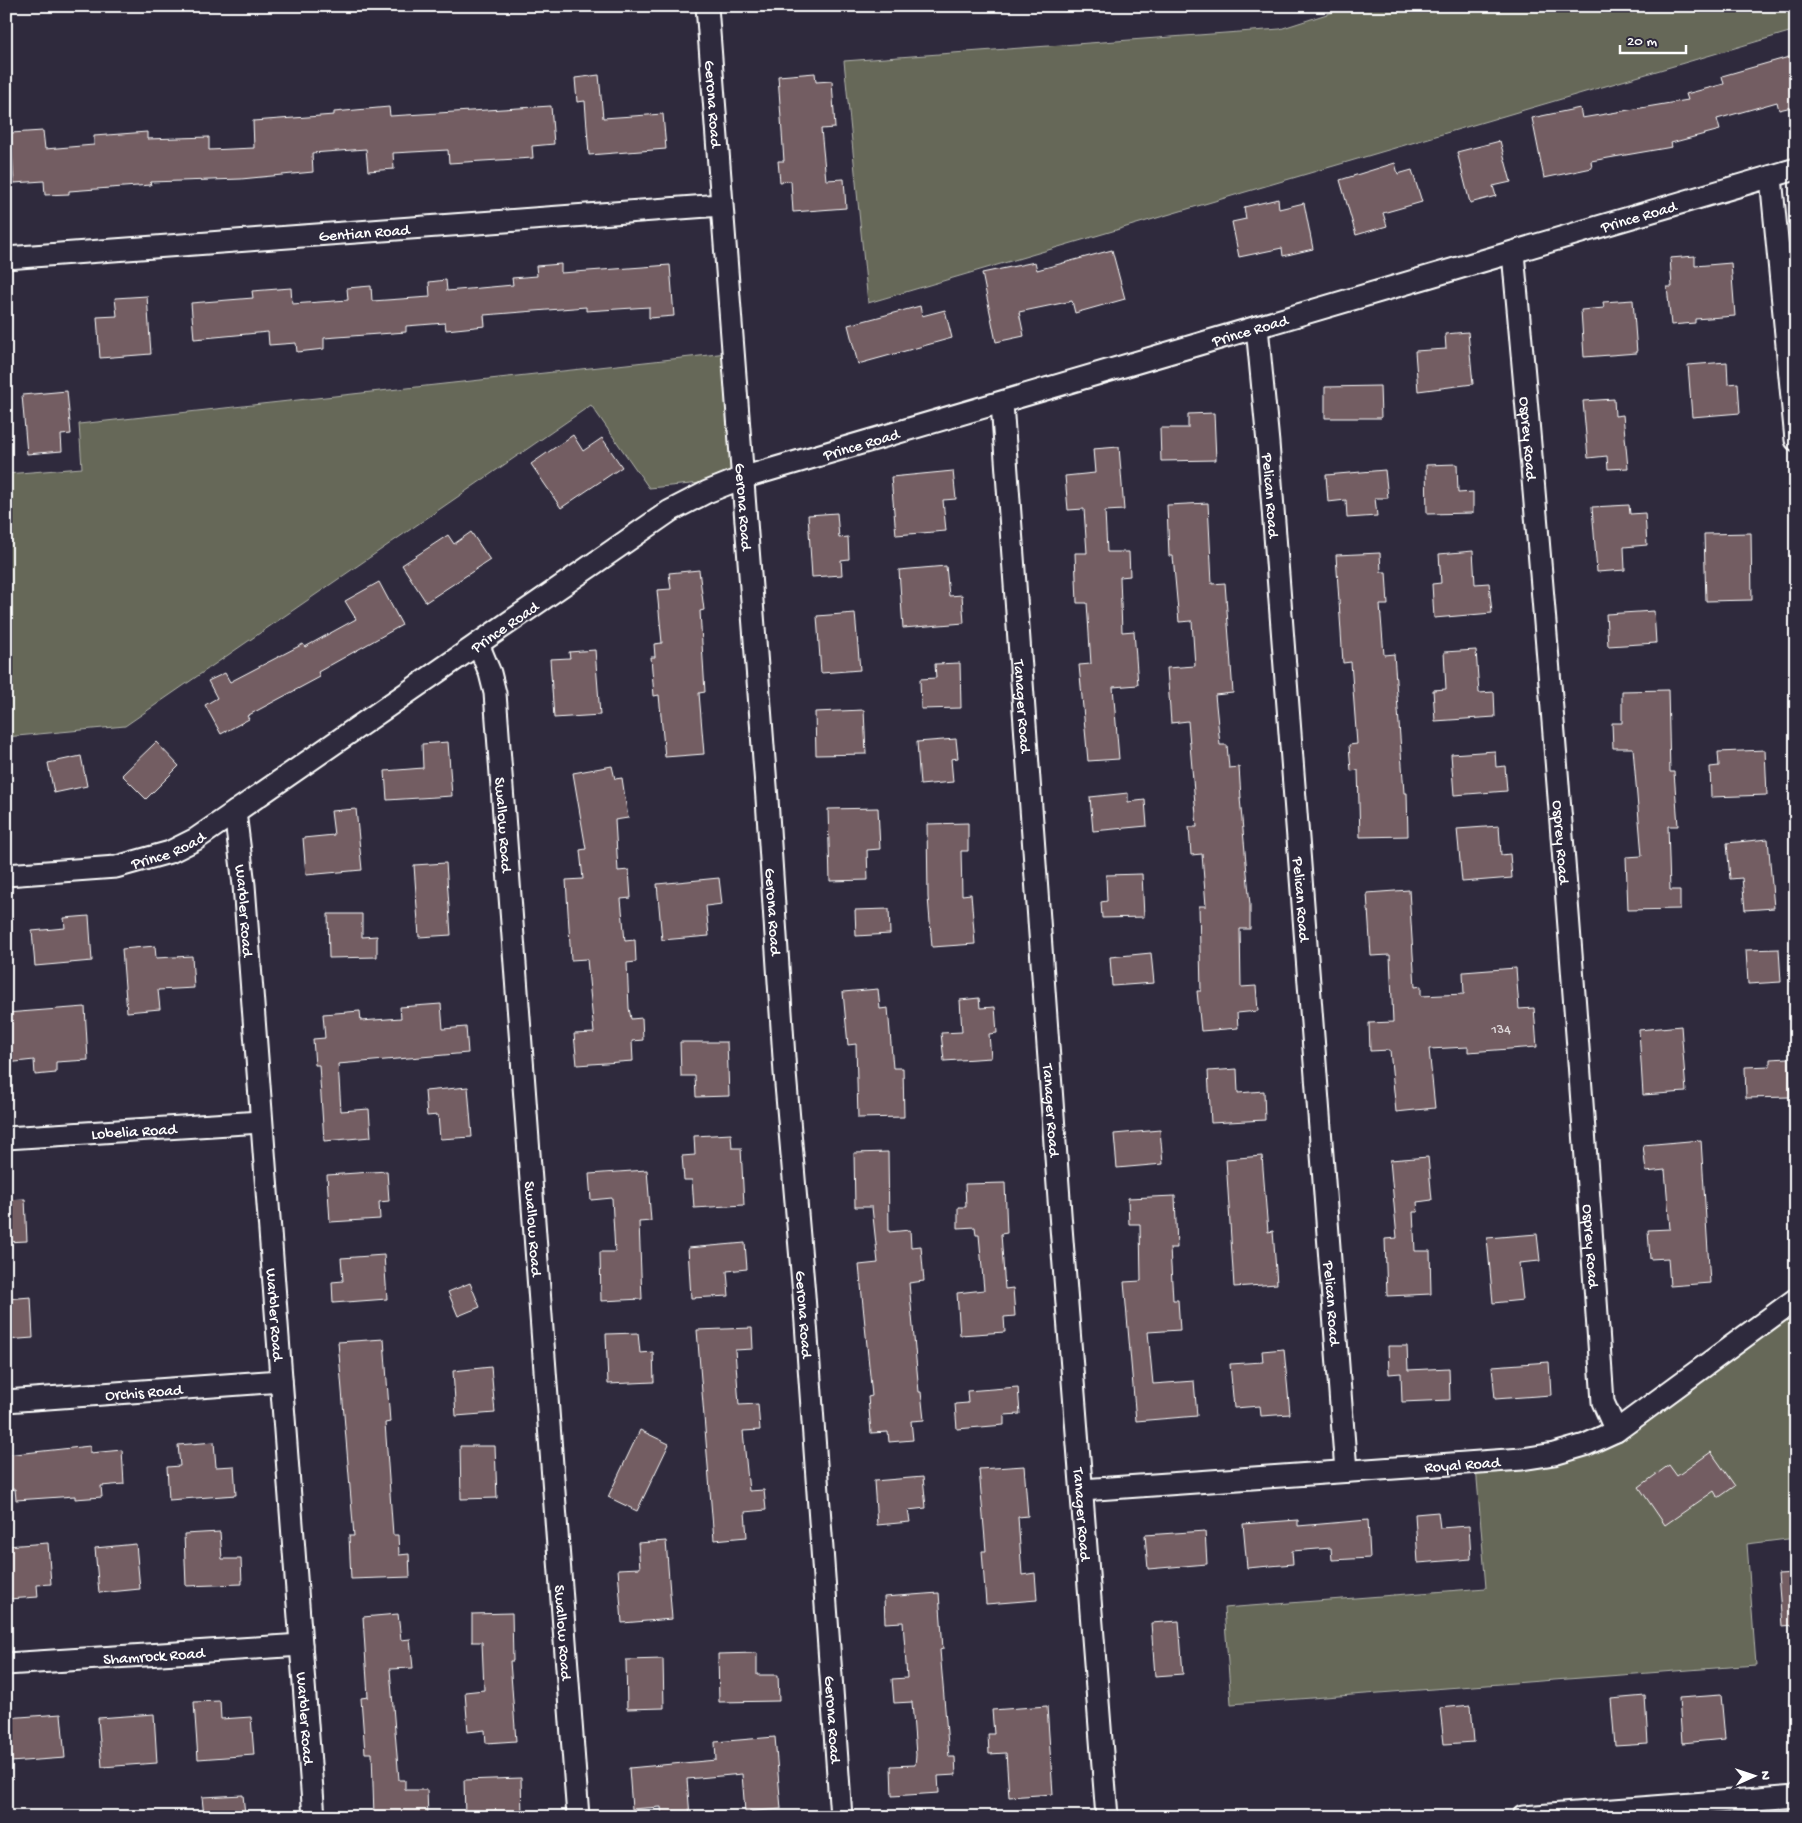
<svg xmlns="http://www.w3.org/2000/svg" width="1802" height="1823" font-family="'Gochi Hand',sans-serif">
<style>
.green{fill:#666859;stroke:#b2b4ac}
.building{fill:#735d62;stroke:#fff}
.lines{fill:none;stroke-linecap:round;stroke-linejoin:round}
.street-casing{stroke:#fff;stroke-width:25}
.street{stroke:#2f2a3d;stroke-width:21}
.labels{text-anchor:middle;stroke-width:4;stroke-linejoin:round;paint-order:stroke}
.number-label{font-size:14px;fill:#dcd6d8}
.street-label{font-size:16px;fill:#fff;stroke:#2f2a3d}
</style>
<rect width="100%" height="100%" fill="#2f2a3d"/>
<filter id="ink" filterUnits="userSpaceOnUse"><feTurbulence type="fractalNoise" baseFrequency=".02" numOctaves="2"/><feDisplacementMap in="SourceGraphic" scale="10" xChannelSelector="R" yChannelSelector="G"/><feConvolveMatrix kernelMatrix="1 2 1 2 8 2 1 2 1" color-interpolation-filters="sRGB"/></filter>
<g filter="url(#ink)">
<g class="green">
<path d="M1352,6H1796V30L868,303L844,61L1280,29Z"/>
<path d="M727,353L743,479L649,488L591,405L125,726L6,737V474L82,468L79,424Z"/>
<path d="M1796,1295V1538L1747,1544L1756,1665L1231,1704L1224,1608L1486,1588L1476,1467L1564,1455Z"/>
</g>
<g class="building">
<path d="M1796,55V106L1779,110L1777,102L1717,119L1720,130L1671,143L1672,147L1591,161L1592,168L1544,178L1532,118L1580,108L1582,118L1688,100L1686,94L1724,84L1722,76Z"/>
<path d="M815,73L816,82L832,81L835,128L821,129L826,180L844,179L846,208L793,212L791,181L780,182L778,161H784L778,76Z"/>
<path d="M599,75L603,118L663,114L666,149L589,155L585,101L577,102L575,78Z"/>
<path d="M551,106L554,144L532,146L533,158L449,163L448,150L393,153L394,169L368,171L366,149L312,153L313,172L241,179L150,182L151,185L69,191V194L45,195L44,181L14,183L11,133L43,131L45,149L94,145V136L147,132V139L209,137V150L254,148L253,121L334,115V112L389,107L390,116Z"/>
<path d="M1500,141L1511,182L1493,186L1496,196L1470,203L1457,152Z"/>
<path d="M1395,163L1398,174L1412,170L1422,202L1383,213L1387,226L1356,235L1340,180Z"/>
<path d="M1278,199L1279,209L1304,203L1313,249L1283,256L1282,248L1239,257L1232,222L1246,219L1244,207Z"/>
<path d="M1112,250L1125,299L1075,313L1072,301L1019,312L1024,336L996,342L982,273L1035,262L1037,270Z"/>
<path d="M1695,256V266L1731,263L1735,316L1695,319V323L1671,325L1667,287H1672L1670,258Z"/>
<path d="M561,264V273L670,265L674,316L649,318V307L586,311V307L484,315L485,326L446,330L445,323L406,326V332L324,338V349L297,352L296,343L269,345L268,332L194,339L191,303L253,298L252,291L291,288L292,304L348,300L347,288L371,286L372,301L430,297L429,282L446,280L447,291L513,285L512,278L537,276L536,266Z"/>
<path d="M147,296L151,354L100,358L97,317L117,316L115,298Z"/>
<path d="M1633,300L1637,353L1584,357L1581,310L1604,308L1603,302Z"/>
<path d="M920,306L922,316L945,310L952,338L858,364L848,325Z"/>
<path d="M1468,332L1473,384L1418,391L1415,351L1446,349L1445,334Z"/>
<path d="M1727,362L1728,384L1738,383L1740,413L1692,417L1688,365Z"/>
<path d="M1380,386L1381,418H1325V387Z"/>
<path d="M67,391L71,434L61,435L62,451L27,454L22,395Z"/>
<path d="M1614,399L1615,416L1623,415L1628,468L1608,469L1607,456L1588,458L1583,401Z"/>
<path d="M1214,413L1216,460L1161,461L1160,428H1188V414Z"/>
<path d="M573,435L583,451L602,438L622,467L561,508L531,464Z"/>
<path d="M1119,447L1124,510L1105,511L1107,552H1129L1130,576L1120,577L1122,632L1134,631L1138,685L1113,687L1119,759L1088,761L1079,665L1091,664L1087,603H1077L1075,553H1087L1084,509L1068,510L1065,476L1095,473L1093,449Z"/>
<path d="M1457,464L1458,493L1473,492V513L1427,514L1426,465Z"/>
<path d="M1385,470L1388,498H1375L1377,516L1347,518L1346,500L1328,502L1326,475Z"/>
<path d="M953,471L956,499L943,500L946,531L896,535L891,477Z"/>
<path d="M1208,503L1212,584L1225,583L1233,693L1215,695L1220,745H1227L1229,768L1239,767L1241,798H1240L1250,905V929H1240L1241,987L1256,986L1258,1011L1237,1013L1238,1028L1201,1031L1197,991H1201L1199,906H1206L1202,854L1191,855L1189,827H1197L1188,721L1171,723L1167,668L1195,666L1192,621L1179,622L1173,556H1169L1167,505Z"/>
<path d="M1629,505L1630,514L1645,513L1647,545L1624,547L1625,570L1597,572L1592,507Z"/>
<path d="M837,513L839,538L848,537L849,559L841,560L842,575L812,577L808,515Z"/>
<path d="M471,532L490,560L426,602L402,565L448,535L454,544Z"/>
<path d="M1751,533L1752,600L1706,601L1704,534Z"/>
<path d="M1473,551L1475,584L1489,583L1492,613L1434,618L1432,584L1441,583L1439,554Z"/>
<path d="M1380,553L1381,572H1386L1388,605H1380L1384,655L1394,654L1404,793H1407L1408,836L1360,837L1358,770L1351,771L1349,745L1357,744L1351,662L1343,663L1336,555Z"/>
<path d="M946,566L949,596L962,595L964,623L903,628L899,570Z"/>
<path d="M699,570L704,610L700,611L705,692L699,693L704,754L665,757L659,695L654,696L651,657H655L654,644L662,643L657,590L671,589L669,573Z"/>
<path d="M379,582L402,625L318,672L320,677L247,716L249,719L221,734L205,705L217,698L208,681L225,673L230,682L303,644L305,647L356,619L345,601Z"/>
<path d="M1654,611L1656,643L1608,646L1606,614Z"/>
<path d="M855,613L860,670L821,673L817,616Z"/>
<path d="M595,650L600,715L554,718L550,659L570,658L569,652Z"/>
<path d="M1476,650L1479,693L1494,692L1495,717L1435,721L1433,690L1446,689L1444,652Z"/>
<path d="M960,663L961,708L921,709L920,679L936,678L935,664Z"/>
<path d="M1668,690L1670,772H1674L1678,826H1668L1670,890H1680V909L1628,910L1626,857L1642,856L1633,748H1613L1612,723H1622V691Z"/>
<path d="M864,710L866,754L816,755L815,712Z"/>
<path d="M956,739L958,758L951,759L953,782L920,785L917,742Z"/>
<path d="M156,742L179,766L146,799L122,775Z"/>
<path d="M448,742L452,796L387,800L385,771L423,768L422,744Z"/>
<path d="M1765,750L1767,795L1711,797L1710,767L1719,766L1718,752Z"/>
<path d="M1495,751L1496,767L1505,766L1507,791L1454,795L1451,754Z"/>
<path d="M81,756L87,786L54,793L48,763Z"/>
<path d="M612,766L615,779L622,778L628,818L615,820L618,871L629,870L631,898L621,899L625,941L635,940L636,962L627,963L629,1008L631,1019L642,1018L643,1040L632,1041L633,1061L577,1065L574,1034L594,1033L587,959L571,960L566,880L583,879L580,850L586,849L573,773Z"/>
<path d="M1128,793V802L1145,800L1147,826L1093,831L1090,797Z"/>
<path d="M878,808L880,849L867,850L868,880L830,881L828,809Z"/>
<path d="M356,809L362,870L306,875L303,838L334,835L331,811Z"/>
<path d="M968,823V851H961L962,895L971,894L975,944L932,947L928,897L927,824Z"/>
<path d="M1499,826L1501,855L1510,854L1512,878L1462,882L1457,829Z"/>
<path d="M1768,839L1774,908L1745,910L1742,878L1730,879L1727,843Z"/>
<path d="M446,863L451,935L419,937L414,865Z"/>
<path d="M1142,874L1144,917L1102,918L1101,902L1107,901L1106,875Z"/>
<path d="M719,878L722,904L706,906L709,936L662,940L657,884Z"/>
<path d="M1409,890L1415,987L1421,986V996L1464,994L1463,972L1516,968L1519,1009L1534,1008L1537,1047L1468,1052V1047L1429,1049L1435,1108L1396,1112L1390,1050L1370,1051L1369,1023L1393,1022L1390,955L1371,956L1367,893Z"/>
<path d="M889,909L890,934L856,936L855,910Z"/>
<path d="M328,914H362V937L377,936V957L329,958Z"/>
<path d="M89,916L92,961L35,966L32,931L65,928L64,918Z"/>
<path d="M155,946L156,958L192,956L194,988L158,990L160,1009L127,1012L122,949Z"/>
<path d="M1779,949L1781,982L1748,984L1746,950Z"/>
<path d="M1151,953L1154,983L1112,986L1110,957Z"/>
<path d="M878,989L880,1009L888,1008L893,1068H903L904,1117L858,1118L856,1044L848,1045L843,992Z"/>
<path d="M979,998L980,1008L995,1007L997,1033L989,1034L991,1058L944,1061L941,1033L962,1032L960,1000Z"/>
<path d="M441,1004L443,1029L466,1027L468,1053L338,1064L341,1111L369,1109L371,1137L324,1141L319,1065H315L313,1039L325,1038L323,1014L360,1011L361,1021L401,1018L400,1007Z"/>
<path d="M85,1007L88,1060L56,1062V1073L35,1075L34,1060L6,1063V1013Z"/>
<path d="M1681,1026L1686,1092L1643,1095L1639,1030Z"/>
<path d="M680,1042H727L729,1096L696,1097L695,1076H681Z"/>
<path d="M1789,1058L1790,1097L1746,1098L1745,1067L1770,1066V1059Z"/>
<path d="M1237,1069L1238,1093L1264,1091L1265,1120L1211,1123L1208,1071Z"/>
<path d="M468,1087L472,1137L440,1139L438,1115L427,1116L425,1091Z"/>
<path d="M1160,1130L1163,1164L1117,1168L1114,1134Z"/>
<path d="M731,1134L732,1148H741L744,1205L694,1208L692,1180H684L682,1156L695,1155L694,1136Z"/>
<path d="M1701,1140L1710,1283L1670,1286L1668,1258L1650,1259L1648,1230L1670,1229L1665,1170L1646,1172L1643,1145Z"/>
<path d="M888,1152L889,1232L910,1230L911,1247L921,1246L924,1281L909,1283L919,1392H921L924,1420L911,1421L913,1440L889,1442L888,1432L871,1433L868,1397L872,1396L859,1265L878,1263L872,1207H855L854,1153Z"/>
<path d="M1262,1156L1268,1232L1273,1231L1277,1284L1234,1287L1226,1159Z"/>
<path d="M1428,1157L1432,1200L1417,1202L1418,1212H1413L1415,1251H1430L1431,1294L1387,1296L1385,1239L1397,1238L1390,1160Z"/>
<path d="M647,1170L651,1221L639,1222L642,1299L601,1301L600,1252H615L612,1198L591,1200L589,1174Z"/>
<path d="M387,1171L389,1201L379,1202L380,1219L330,1222L327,1175Z"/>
<path d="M1005,1183L1007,1233L1001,1234L1005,1289L1013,1288L1015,1316L1004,1317L1005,1332L960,1335L957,1293L984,1290L979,1235H976L975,1227L958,1228V1207H966L965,1184Z"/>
<path d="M1175,1196L1177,1248H1170L1173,1300H1178L1180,1330L1148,1332L1153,1384L1194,1381L1197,1416L1136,1421L1124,1282L1141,1281L1140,1224H1129L1128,1198Z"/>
<path d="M25,1199L27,1241L6,1242V1200Z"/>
<path d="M1537,1234L1540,1261L1519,1263L1523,1300L1493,1303L1487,1238Z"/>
<path d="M745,1243L747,1269L727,1271L729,1296L691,1298L688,1248Z"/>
<path d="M384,1255L387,1299L333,1303L332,1282L343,1281L341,1258Z"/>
<path d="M470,1283L480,1307L458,1316L448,1292Z"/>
<path d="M31,1297L33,1338L6,1340V1299Z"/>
<path d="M752,1328L753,1349L735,1350L739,1405L758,1404L760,1430L743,1431L749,1491L764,1490L766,1510L745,1512L747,1537L714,1540L697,1330Z"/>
<path d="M638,1333L640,1353L653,1352L654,1382L608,1384L606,1334Z"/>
<path d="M384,1339L390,1422L385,1423L393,1535H398L399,1555L409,1554L410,1577L351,1579L349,1536H354L338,1342Z"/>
<path d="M1388,1346H1407L1408,1370L1449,1368L1450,1400L1402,1402L1401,1373L1389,1374Z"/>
<path d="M1284,1349L1290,1414L1261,1416L1260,1406L1234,1408L1230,1364L1263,1362L1262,1351Z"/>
<path d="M1549,1362L1551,1395L1495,1399L1492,1366Z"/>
<path d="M491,1367L495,1413L456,1416L453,1371Z"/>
<path d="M1018,1387L1020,1414L1004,1415V1425L957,1429L955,1404L968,1403L967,1391Z"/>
<path d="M640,1430L669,1444L637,1511L608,1497Z"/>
<path d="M214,1442L216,1467L234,1466L236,1495L169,1500L167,1467L180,1466L178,1445Z"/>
<path d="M90,1446V1453L122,1450L124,1484L101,1486L102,1497L75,1499V1496L16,1500L15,1489L6,1490V1455Z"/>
<path d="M460,1446H495L497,1498L461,1499Z"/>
<path d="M1711,1452L1735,1486L1718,1498L1714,1491L1665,1525L1639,1487L1669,1465L1677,1476Z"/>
<path d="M1024,1466L1028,1516L1018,1517L1022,1575L1035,1573L1037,1600L986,1604L982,1551H986L979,1469Z"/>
<path d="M923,1477L926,1508L908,1510L910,1522L877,1525L874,1481Z"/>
<path d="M1438,1512L1440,1528L1469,1526L1471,1559L1418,1563L1415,1514Z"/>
<path d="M1298,1520V1526L1368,1520L1370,1558L1332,1560L1331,1548L1292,1551L1293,1564L1247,1568L1243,1524Z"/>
<path d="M1205,1531L1207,1564L1148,1569L1145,1535Z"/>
<path d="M220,1532L222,1559H241L242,1584L186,1586L184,1534Z"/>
<path d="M666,1541L672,1619L622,1623L618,1569L640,1568L638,1543Z"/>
<path d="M48,1543L51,1584L37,1585L38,1597L8,1599L6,1546Z"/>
<path d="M136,1544L140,1589L99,1593L95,1548Z"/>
<path d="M1796,1573V1625L1782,1626L1778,1574Z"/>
<path d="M939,1593L943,1649L940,1650L949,1757H955L956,1775L938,1776L939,1793L892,1796L891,1766L915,1765L916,1755L912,1702L894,1703L892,1679L907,1678L903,1622L885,1623L884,1597Z"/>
<path d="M512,1613L513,1661H510L516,1741L486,1743L485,1730L468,1732L465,1692L484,1690L482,1642H472V1614Z"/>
<path d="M398,1614L401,1640L410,1639L413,1668L390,1669L399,1780H405V1790H427L428,1817H374L372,1753H365L361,1698L368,1697L363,1617Z"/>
<path d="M1179,1621L1183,1674L1155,1676L1151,1623Z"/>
<path d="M757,1653V1675H778L779,1701L719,1702L718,1654Z"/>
<path d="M663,1659L664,1708L627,1709L626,1660Z"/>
<path d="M1721,1695L1725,1739L1682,1743L1679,1698Z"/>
<path d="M1645,1696L1648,1744L1615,1746L1611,1699Z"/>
<path d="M220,1701L221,1719L251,1717L254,1755L198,1759L194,1702Z"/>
<path d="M1471,1705L1474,1742L1444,1744L1440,1708Z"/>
<path d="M1047,1706L1053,1794L1009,1797L1006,1753L989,1754L988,1734H994L992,1710Z"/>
<path d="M61,1714L65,1758L10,1762L6,1718Z"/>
<path d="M154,1714L157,1763L102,1767L98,1718Z"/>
<path d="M775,1737L781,1809L745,1812L742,1774L687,1779L690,1817H662L661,1807L632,1809L629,1768L716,1760L715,1742Z"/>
<path d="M521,1778L522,1815L465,1817L464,1780Z"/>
<path d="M243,1795L245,1814H233V1817H204L202,1797Z"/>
</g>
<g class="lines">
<g class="street-casing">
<g id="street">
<path id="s1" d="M707,6L767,799L785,1073L804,1295L841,1817"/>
<path d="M1771,177L1796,440"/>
<path id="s2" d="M1513,253C1548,635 1577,1019 1603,1402L1616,1431"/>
<path id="s3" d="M6,258L721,205"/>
<path id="s4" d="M1257,327L1268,443L1346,1471"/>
<path id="s5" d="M1002,403L1061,1227L1107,1817"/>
<path id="s6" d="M478,644L490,673L495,693L578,1817"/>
<path id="s7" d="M235,812L244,885L314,1817"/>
<path id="s8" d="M6,875L116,867L170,852L196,839L670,511L707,492L742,478L1796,169"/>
<path id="s9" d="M6,1138L261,1122"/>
<path id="s10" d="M6,1401L281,1381"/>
<path id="s11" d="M1082,1490L1522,1459L1554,1454L1585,1445L1616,1431L1796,1299"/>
<path id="s12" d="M6,1664L301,1645"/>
<path d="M1523,1817L1796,1796"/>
</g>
</g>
<use href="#street" class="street"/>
</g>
</g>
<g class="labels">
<g class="number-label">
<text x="1501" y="1033">134</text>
</g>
<g class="street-label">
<text dy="6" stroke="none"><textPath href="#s1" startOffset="98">Gerona Road</textPath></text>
<text dy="6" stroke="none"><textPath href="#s8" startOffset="1785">Prince Road</textPath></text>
<text dy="6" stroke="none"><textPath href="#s3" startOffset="359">Gentian Road</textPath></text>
<text dy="6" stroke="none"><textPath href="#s8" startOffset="1380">Prince Road</textPath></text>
<text dy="6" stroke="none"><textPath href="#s2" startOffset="186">Osprey Road</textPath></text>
<text dy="6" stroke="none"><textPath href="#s8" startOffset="975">Prince Road</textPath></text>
<text dy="6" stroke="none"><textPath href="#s4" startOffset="169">Pelican Road</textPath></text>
<text dy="6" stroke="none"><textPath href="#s1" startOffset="502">Gerona Road</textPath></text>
<text dy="6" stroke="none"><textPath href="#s8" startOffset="570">Prince Road</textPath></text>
<text dy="6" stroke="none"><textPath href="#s5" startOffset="304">Tanager Road</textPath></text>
<text dy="6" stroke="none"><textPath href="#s6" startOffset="184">Swallow Road</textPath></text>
<text dy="6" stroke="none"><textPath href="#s2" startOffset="591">Osprey Road</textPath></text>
<text dy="6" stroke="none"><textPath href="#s8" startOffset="165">Prince Road</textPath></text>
<text dy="6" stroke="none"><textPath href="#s4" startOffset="574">Pelican Road</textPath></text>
<text dy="6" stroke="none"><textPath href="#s7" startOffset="99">Warbler Road</textPath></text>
<text dy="6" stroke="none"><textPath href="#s1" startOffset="908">Gerona Road</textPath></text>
<text dy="6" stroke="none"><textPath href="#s5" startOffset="709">Tanager Road</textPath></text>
<text dy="6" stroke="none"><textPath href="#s9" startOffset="128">Lobelia Road</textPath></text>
<text dy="6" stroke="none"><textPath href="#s6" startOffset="589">Swallow Road</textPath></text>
<text dy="6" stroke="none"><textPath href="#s2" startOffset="996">Osprey Road</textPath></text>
<text dy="6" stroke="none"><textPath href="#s4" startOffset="979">Pelican Road</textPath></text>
<text dy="6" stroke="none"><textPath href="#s7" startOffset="504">Warbler Road</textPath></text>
<text dy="6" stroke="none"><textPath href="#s1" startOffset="1312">Gerona Road</textPath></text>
<text dy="6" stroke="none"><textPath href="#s10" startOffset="138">Orchis Road</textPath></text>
<text dy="6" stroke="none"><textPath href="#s11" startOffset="381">Royal Road</textPath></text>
<text dy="6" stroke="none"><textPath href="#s5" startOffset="1114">Tanager Road</textPath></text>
<text dy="6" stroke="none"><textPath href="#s6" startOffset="994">Swallow Road</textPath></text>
<text dy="6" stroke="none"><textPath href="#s12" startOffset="148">Shamrock Road</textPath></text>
<text dy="6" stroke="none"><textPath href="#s7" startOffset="909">Warbler Road</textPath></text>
<text dy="6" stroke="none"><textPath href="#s1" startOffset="1718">Gerona Road</textPath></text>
</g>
</g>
<rect width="1802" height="1823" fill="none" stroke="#2f2a3d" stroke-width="25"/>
<rect x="12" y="12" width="1777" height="1798" fill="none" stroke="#fff" stroke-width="2" filter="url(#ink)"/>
<g transform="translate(1754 1776) rotate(87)" stroke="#2f2a3d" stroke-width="4" paint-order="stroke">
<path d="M0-4L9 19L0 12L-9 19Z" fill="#ffffff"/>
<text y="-8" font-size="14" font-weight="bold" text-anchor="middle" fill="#ffffff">N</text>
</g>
<path d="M1620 45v8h66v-8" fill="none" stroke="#ffffff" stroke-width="2.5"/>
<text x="1627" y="45" font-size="15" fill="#ffffff" stroke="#2f2a3d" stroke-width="4" paint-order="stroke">20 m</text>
</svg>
